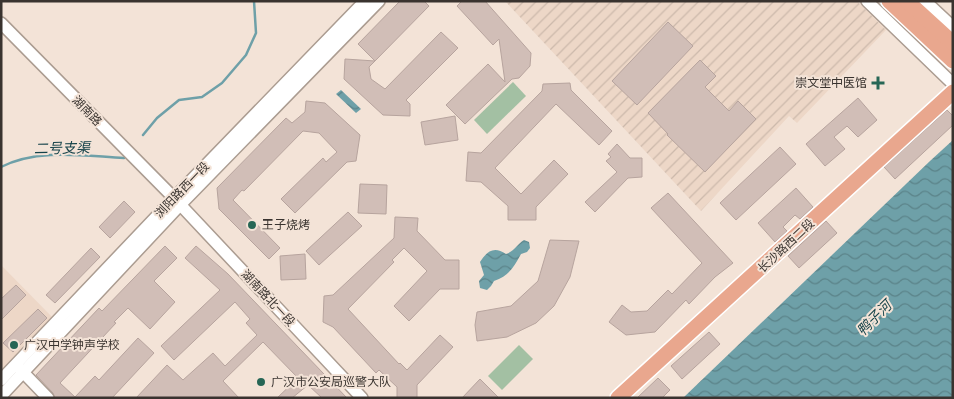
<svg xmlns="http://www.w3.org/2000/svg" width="954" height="399" font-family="Roboto,'Noto Sans SC',sans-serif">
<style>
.built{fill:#edd7c7}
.industrial{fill:url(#industrial-furrows)}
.pitch{fill:#a3c0a3}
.water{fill:url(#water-waves)}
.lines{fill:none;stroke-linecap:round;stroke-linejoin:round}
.stream{stroke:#6ea0a8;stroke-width:2.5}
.building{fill:#d1beb7;stroke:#b7a49e}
.minor-casing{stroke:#ab9c91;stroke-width:14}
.major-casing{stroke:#fff;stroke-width:18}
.minor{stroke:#fff;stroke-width:11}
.major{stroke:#e9a78e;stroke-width:15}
.poi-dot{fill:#266655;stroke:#f3e3d7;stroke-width:2}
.labels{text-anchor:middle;stroke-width:4;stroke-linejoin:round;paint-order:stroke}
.poi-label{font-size:12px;fill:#39332f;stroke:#f3e3d7;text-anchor:start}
.street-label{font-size:12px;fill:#39332f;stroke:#f3e3d7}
.water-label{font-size:14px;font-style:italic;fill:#144249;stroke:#f3e3d7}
</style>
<defs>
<pattern id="industrial-furrows" width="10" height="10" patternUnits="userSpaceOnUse" patternTransform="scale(1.25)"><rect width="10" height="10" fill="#edd7c7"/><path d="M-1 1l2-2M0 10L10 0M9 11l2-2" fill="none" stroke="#ccb9ab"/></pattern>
<pattern id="water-waves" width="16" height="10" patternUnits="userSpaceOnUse" patternTransform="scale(1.25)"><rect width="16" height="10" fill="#6ea0a8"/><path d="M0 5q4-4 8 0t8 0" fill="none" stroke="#5b8389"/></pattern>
</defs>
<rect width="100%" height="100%" fill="#f3e3d7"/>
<path class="built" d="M1,265L53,318L1,372Z"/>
<path class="industrial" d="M505,1H857L886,30L797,123L789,116L701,211Z"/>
<g class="pitch">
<path d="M513,82L526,96L487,134L474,120Z"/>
<path d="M519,345L533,359L502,390L488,376Z"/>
</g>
<g class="water">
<path d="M341,90L361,109L356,113L336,94Z"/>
<path d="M953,140V398H683L930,161Z"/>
<path d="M524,240L529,242L530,248L527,252L521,254C514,267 509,276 494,281L491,286L487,290L480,288L479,281L484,275L480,262C487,251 494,246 506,254C515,251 517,244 524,240Z"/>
</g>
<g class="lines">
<g class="stream">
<path d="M143,135L157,118L179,100L202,97L222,83L246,55L256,33L254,1"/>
<path d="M1,167C38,148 84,156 124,158"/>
</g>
</g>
<g class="building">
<path d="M400,1H424L429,6L375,61L358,44Z"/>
<path d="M462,1H485L531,53L530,66L519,78L512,79L465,124L446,105L488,64L505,82L499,39L493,45L457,6Z"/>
<path d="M668,22L693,46L637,105L612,81Z"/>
<path d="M441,32L458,48L406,100L410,104V116L383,115L344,79L345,59L375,61L369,67L371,79L385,89Z"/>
<path d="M700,60L716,76L705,87L729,111L738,101L756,119L705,172L667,135L668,134L648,113Z"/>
<path d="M570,83L571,90L612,131L599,145L556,104L495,168L521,194L554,160L568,174L536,207V220H508V206L481,182L466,181L468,152L481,153L542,91L543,84Z"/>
<path d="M858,98L877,120L858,137L847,126L834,137L845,149L825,166L806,144Z"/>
<path d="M306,101L325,103L360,135L356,161L347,162L295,213L281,199L323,158L326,162L337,152L319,133L303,131L244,191L242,190L233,200L280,248L269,259L219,209L217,188L286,118L292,123L305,112Z"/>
<path d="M947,110L953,116V125L895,179L884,167Z"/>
<path d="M455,116L458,140L425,145L421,122Z"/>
<path d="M617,144L630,158H642V177L628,178L595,212L585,202L617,172L606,161L611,157L608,154Z"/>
<path d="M780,147L796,164L736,220L720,203Z"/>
<path d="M360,184L387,185L386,214L358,213Z"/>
<path d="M796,188L813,207L800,219L795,215L783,227L787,231L775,242L758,223Z"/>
<path d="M668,193L733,263L715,277L689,304L686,300L655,332L626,335L609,322L622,305L631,312L647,311L668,290L672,294L702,263L651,208Z"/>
<path d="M124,201L135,212L110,238L99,227Z"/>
<path d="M348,212L362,226L319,265L306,251Z"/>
<path d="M395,217L418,218L417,231L445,260H459V289H440L409,321L394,306L427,271L404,248L392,260L394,262L348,309L399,364L400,363L407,370L440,335L453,347L417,385V398H397V387L379,370L376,373L333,327L323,322L324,296L333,295L394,238Z"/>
<path d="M826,221L837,233L799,268L788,256Z"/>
<path d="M550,240L579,241L570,277L554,306L536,323L507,337L477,341L475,325L477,312L511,306L538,281Z"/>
<path d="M165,246L177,258L154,281L175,302L150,329L128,308L114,322L116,323L60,383L75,397L95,376L99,380L138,338L154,353L112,398H55L53,393L36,375L99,308L102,311Z"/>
<path d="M196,246L228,274L347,398H322L308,385L292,398H277L298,378L263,342L223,381L239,398H136L167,365L183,380L213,353L225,366L257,335L246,323L250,319L235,302L174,360L161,346L220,290L185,258Z"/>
<path d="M91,248L100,257L55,303L46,295Z"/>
<path d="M305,254L306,279L281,280L280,256Z"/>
<path d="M16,285L26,295L1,320V299Z"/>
<path d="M38,309L47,318L13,352L3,343Z"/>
<path d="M709,332L720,344L682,379L671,366Z"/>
<path d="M658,378L670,390L662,398H637Z"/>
<path d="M480,379L499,398H462Z"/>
</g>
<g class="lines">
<g class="minor-casing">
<g id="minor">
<path d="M867,1L953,84"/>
<path d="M925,1L953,27"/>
<path d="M1,23L174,198L362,398"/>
<path d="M18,367L48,398"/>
<path d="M1,380L174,198L365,1"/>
<path d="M1,396L180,205L379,1"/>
</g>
</g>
<g class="major-casing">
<g id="major">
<path d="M889,1L953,61"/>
<path d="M907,1L953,43"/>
<path d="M618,398L953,92"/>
</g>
</g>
<use href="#minor" class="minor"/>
<use href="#major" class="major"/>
</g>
<g class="poi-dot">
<path d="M875.5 75.5h5v5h5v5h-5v5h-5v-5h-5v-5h5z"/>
<circle cx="252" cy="225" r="5"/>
<circle cx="14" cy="345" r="5"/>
<circle cx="261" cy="382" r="5"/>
</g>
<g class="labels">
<g class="poi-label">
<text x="867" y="87" text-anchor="end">崇文堂中医馆</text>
<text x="262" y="229">王子烧烤</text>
<text x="24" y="349">广汉中学钟声学校</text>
<text x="271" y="386">广汉市公安局巡警大队</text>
</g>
<g class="street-label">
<text transform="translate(87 111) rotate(46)" y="4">湖南路</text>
<text transform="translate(182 190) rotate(-46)" y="4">浏阳路西一段</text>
<text transform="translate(786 246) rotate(-43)" y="4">长沙路西二段</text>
<text transform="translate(268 298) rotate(47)" y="4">湖南路北一段</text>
</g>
<g class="water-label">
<text transform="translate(62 148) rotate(-1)" y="5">二号支渠</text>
<text transform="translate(874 318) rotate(-45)" y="5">鸭子河</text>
</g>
</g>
<rect width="954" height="399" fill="none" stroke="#39332f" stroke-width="5"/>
</svg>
